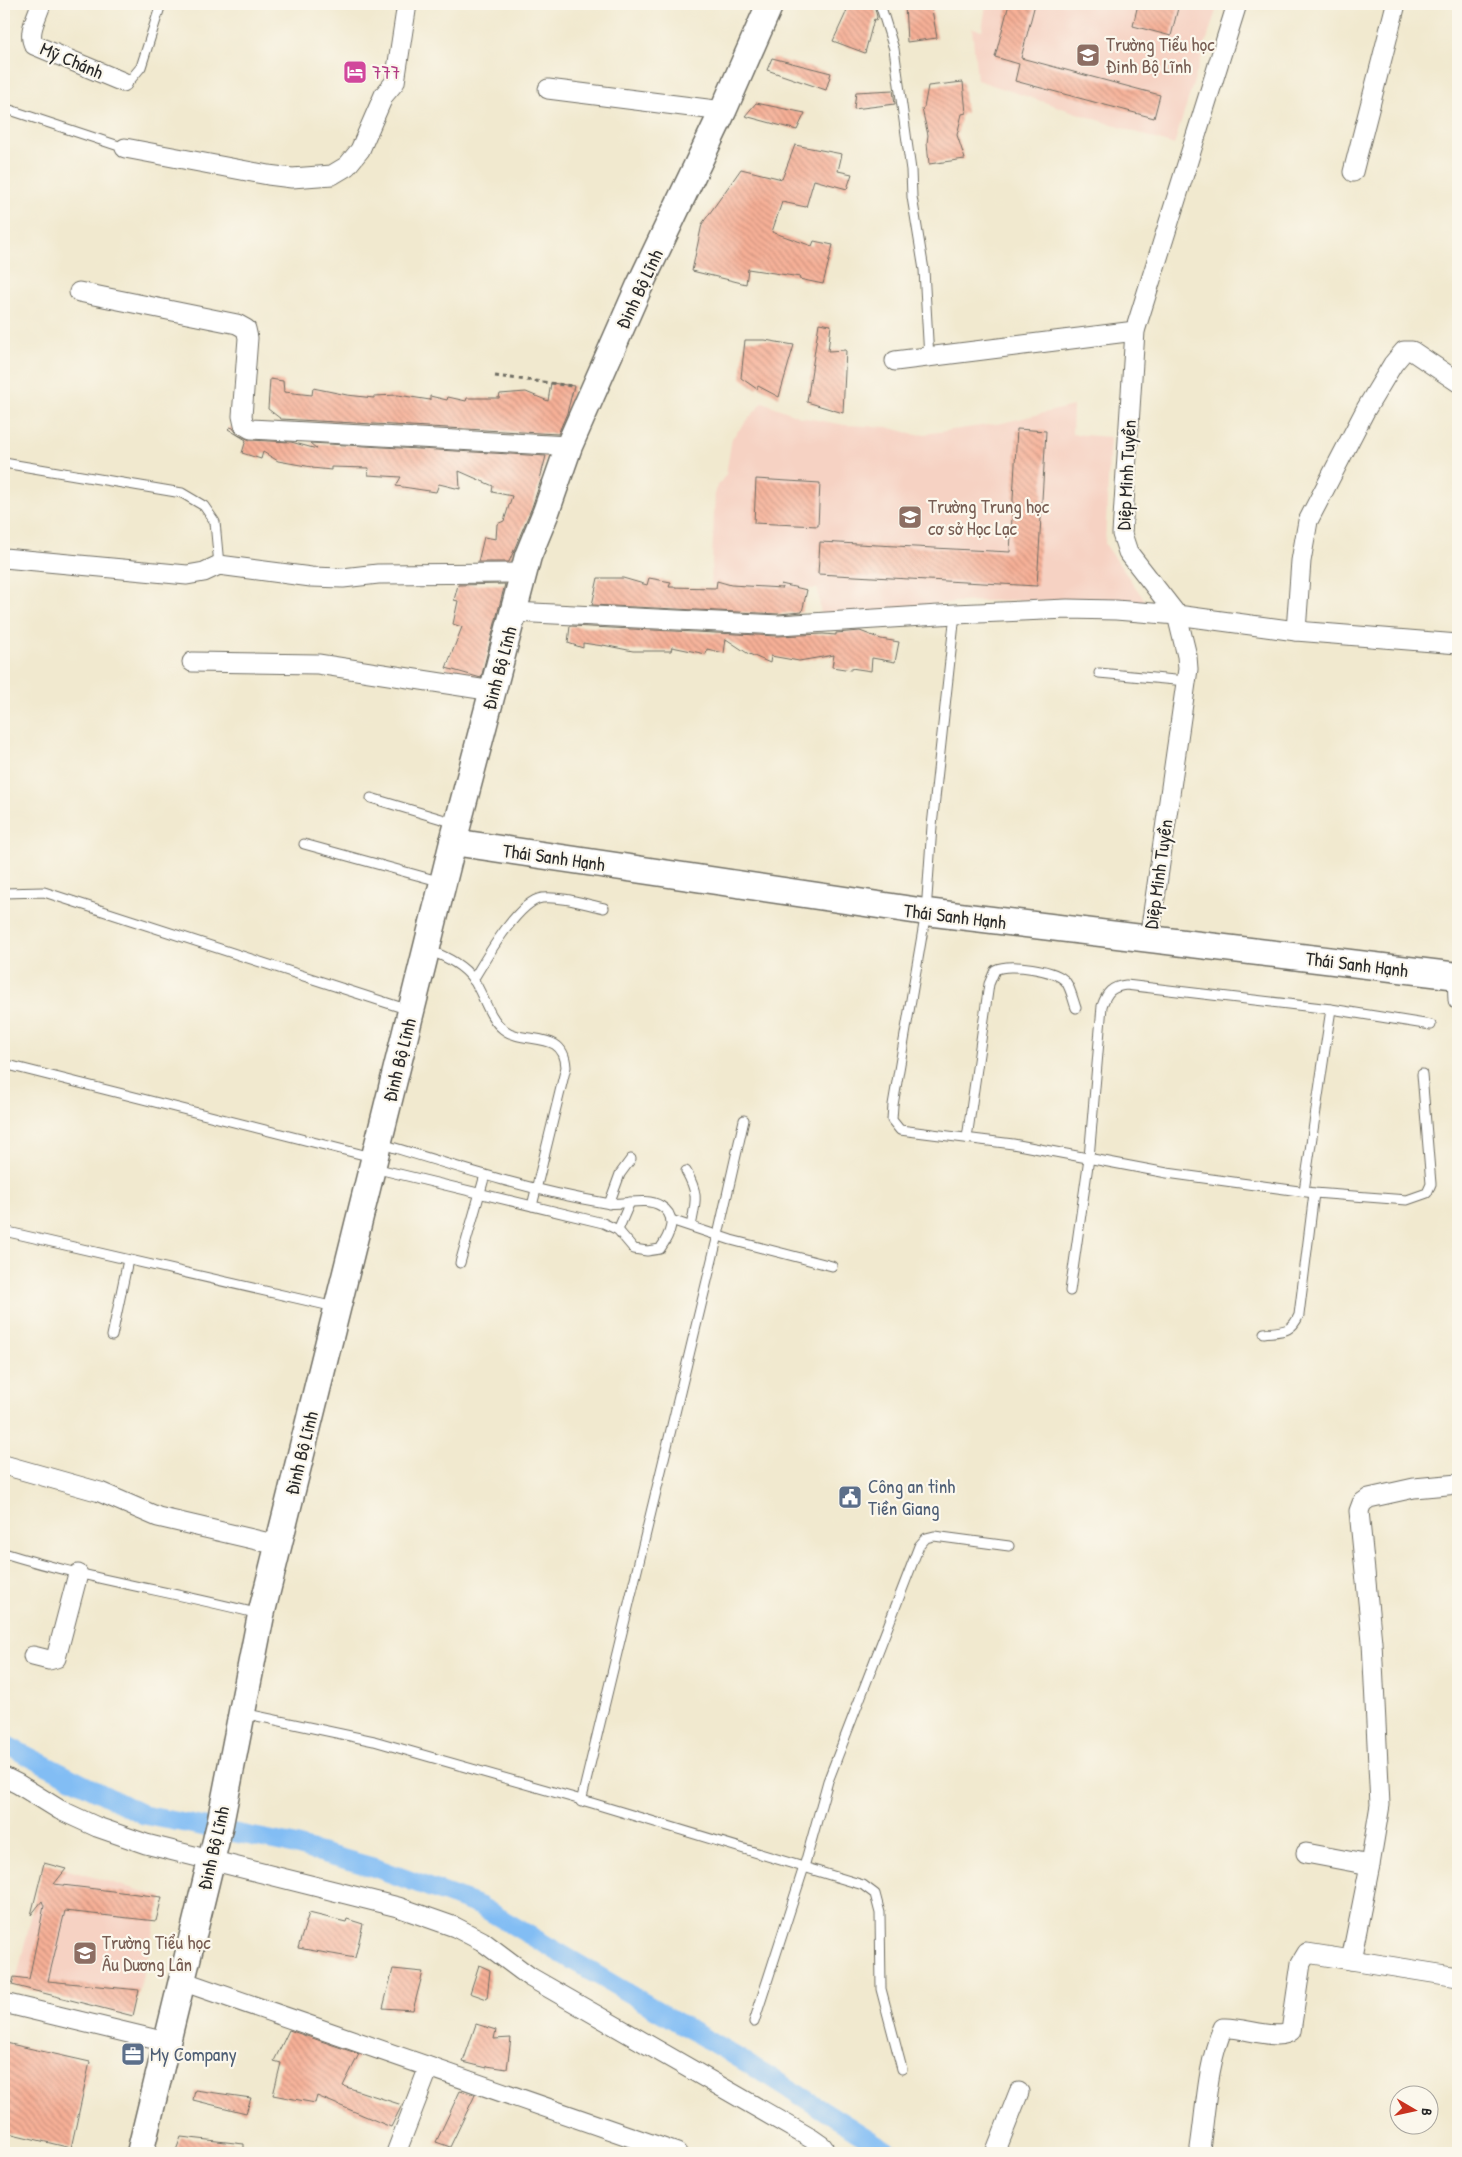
<svg xmlns="http://www.w3.org/2000/svg" width="1462" height="2157" font-family="'Patrick Hand',sans-serif">
<style>
.built{fill:#f6d2c3}
.lines{fill:none;stroke-linecap:round;stroke-linejoin:round}
.canal{stroke:#82bdf4;stroke-width:19}
.building{fill:url(#building-back-hatch)}
.lane-casing{stroke:#706e64;stroke-width:11}
.street-casing{stroke:#706e64;stroke-width:21}
.secondary-casing{stroke:#706e64;stroke-width:29}
.path{stroke:#706e64;stroke-width:3;stroke-dasharray:4 4;stroke-linecap:butt}
.lane{stroke:#fff;stroke-width:9}
.street{stroke:#fff;stroke-width:19}
.secondary{stroke:#fff;stroke-width:26}
.labels{text-anchor:middle;stroke-width:4.5;stroke-linejoin:round;paint-order:stroke}
.education-label{font-size:19px;fill:#785e54;stroke:#fbf7ec;text-anchor:start}
.street-label{font-size:19px;fill:#2b2b2b;stroke:#fbf7ec}
.hotel-label{font-size:19px;fill:#b23c85;stroke:#fbf7ec;text-anchor:start}
.service-label{font-size:19px;fill:#4e5e75;stroke:#fbf7ec;text-anchor:start}
</style>
<defs>
<pattern id="building-back-hatch" width="6" height="6" patternUnits="userSpaceOnUse" patternTransform="scale(1.25)"><rect width="6" height="6" fill="#f7b097"/><path d="M-1 5l2 2M0 0l6 6M5-1l2 2" fill="none" stroke="#c88f7b"/></pattern>
</defs>
<rect width="100%" height="100%" fill="#fbf7ec"/>
<filter id="ink" filterUnits="userSpaceOnUse"><feTurbulence type="fractalNoise" baseFrequency=".02" numOctaves="2"/><feDisplacementMap in="SourceGraphic" scale="10" xChannelSelector="R" yChannelSelector="G"/><feConvolveMatrix kernelMatrix="1 2 1 2 8 2 1 2 1" color-interpolation-filters="sRGB"/></filter>
<filter id="wash" filterUnits="userSpaceOnUse"><feTurbulence type="fractalNoise" baseFrequency=".0096" numOctaves="4" result="noise"/><feDisplacementMap in="SourceGraphic" scale="20" xChannelSelector="R" yChannelSelector="G"/><feGaussianBlur stdDeviation="1.12" result="paint"/><feColorMatrix in="noise" values="0 0 0 0 0 0 0 0 0 0 0 0 0 0 0 0 0 1.4 0 .05"/><feComposite in="paint" operator="in"/></filter>
<g filter="url(#wash)">
<rect width="100%" height="100%" fill="#f1e9cf"/>
<g class="built">
<path d="M986,4H1218L1174,145L977,80L972,28L982,30Z"/>
<path d="M763,402L800,417L845,425L887,427L917,435L1002,423L1073,406L1072,434L1110,437L1105,544L1151,609L1121,602L1016,600L956,602L821,618L818,589L711,585L715,490L726,474L732,438Z"/>
<path d="M44,1863L162,1897L133,2016L15,1985Z"/>
</g>
<g class="lines">
<path class="canal" d="M4,1744L144,1815L286,1843L376,1868L480,1906L769,2076L891,2153"/>
</g>
<g id="blocks">
<g class="building">
<path d="M850,4H874L877,17L876,20L874,19L865,53L833,41Z"/>
<path d="M905,4H931L937,38L907,42Z"/>
<path d="M1009,4H1035L1021,58L1160,95L1154,118L1015,81L1019,64L995,57Z"/>
<path d="M1138,4H1179L1171,36L1133,26Z"/>
<path d="M772,58L831,73L826,90L767,70Z"/>
<path d="M963,82L966,113L962,114L957,135L965,159L929,164L927,143L928,135L922,109L924,108L928,86Z"/>
<path d="M893,90L895,104L854,109L856,92Z"/>
<path d="M756,103L805,113L797,130L745,116Z"/>
<path d="M795,145L842,154L838,171L852,174L847,189L814,180L806,207L782,202L772,232L812,246L814,241L833,245L823,284L799,279L800,277L748,269L746,284L692,271L702,224L741,169L782,179Z"/>
<path d="M819,323L831,325L828,351L846,350L843,413L807,402Z"/>
<path d="M745,340H765L794,345L779,397L758,386L757,389L741,378Z"/>
<path d="M270,379L283,381L284,392L312,395L313,388L347,395L374,398V396L398,395L430,400V396L447,400L448,397L466,401L467,398H499L500,394L526,392L548,401L551,383L574,386L567,413L558,434L281,419L268,409Z"/>
<path d="M230,427L233,428L238,435L250,440L291,442L317,449L310,443L546,456L540,479L541,480L532,507L509,562H478L484,537L496,539L497,524L504,521L512,496L492,492L493,486L459,471L460,489L439,484L436,492L396,486L401,477L368,475L369,468L331,467V470L312,468V467L278,461L263,452L261,459L242,453L246,440L228,429Z"/>
<path d="M1017,429L1046,431L1037,586L818,574L820,542L1010,552Z"/>
<path d="M756,479L820,483L818,526L754,523Z"/>
<path d="M598,578H623L647,585L649,578L671,582L669,587L716,588L717,581L731,585L782,588L781,584L807,590L802,612L779,614L592,605Z"/>
<path d="M505,584L481,678L446,668L462,627L453,624L458,601L454,600L458,585Z"/>
<path d="M570,626L778,636L823,634L836,635V633L860,631L881,639L899,642L895,662L872,658L871,671L851,668V670L832,667L834,655L799,661L771,656L770,663L747,653L726,639L724,653L707,649L706,654L672,647L671,651H633L603,645V646L583,643V648L568,643Z"/>
<path d="M44,1863L66,1869L54,1884L162,1897L156,1921L65,1911L48,1981L139,1990L133,2016L12,1985L14,1977L29,1979L44,1906L42,1901L31,1915Z"/>
<path d="M309,1913L346,1922L347,1919L363,1924L355,1958L298,1948Z"/>
<path d="M479,1965L490,1970L487,1999L470,1993Z"/>
<path d="M393,1969L423,1972L413,2010L383,2008Z"/>
<path d="M476,2024L496,2030L494,2039L511,2038L507,2069L487,2066V2068L463,2062Z"/>
<path d="M289,2030L359,2054L343,2086L402,2105L391,2127L317,2096L315,2103L273,2095L281,2063L274,2061Z"/>
<path d="M6,2043L90,2062L71,2148L4,2132V2052Z"/>
<path d="M195,2090L251,2098L246,2113L193,2100Z"/>
<path d="M460,2091L475,2095L450,2147L436,2142Z"/>
<path d="M181,2137L244,2144V2153H175Z"/>
</g>
</g>
</g>
<g filter="url(#ink)">
<use href="#blocks" fill-opacity="0" stroke="#706e64" stroke-width="1"/>
<g class="lines">
<g class="lane-casing">
<g id="lane">
<path d="M880,4L894,49L911,170L912,197L924,270L929,358"/>
<path d="M123,82L131,79L141,67L161,4"/>
<path d="M4,108L125,148"/>
<path d="M4,463L182,493L204,506L215,522L219,565"/>
<path d="M955,614L932,826L926,912L893,1105L892,1120L900,1130L1013,1144L1167,1173L1314,1193L1407,1200L1427,1193L1431,1184L1422,1074"/>
<path d="M1099,673L1186,681"/>
<path d="M371,798L455,823"/>
<path d="M304,844L442,882"/>
<path d="M4,893L44,892L409,1010"/>
<path d="M428,950C445,956 462,964 473,979C484,995 488,1017 503,1029C524,1046 564,1028 566,1067L532,1206"/>
<path d="M473,980C485,960 518,901 542,898C561,896 585,904 604,908"/>
<path d="M1331,1009L1431,1025"/>
<path d="M4,1064L372,1157"/>
<path d="M967,1138L989,984L995,970C1009,963 1056,969 1066,982C1071,989 1073,1000 1076,1008"/>
<path d="M374,1168L603,1223L618,1230L634,1249L647,1251L660,1249C669,1236 679,1217 661,1206C645,1196 623,1206 605,1203C528,1190 454,1166 379,1143"/>
<path d="M686,1171C699,1194 696,1201 691,1226"/>
<path d="M609,1204L620,1174L631,1159"/>
<path d="M671,1220L731,1240L832,1266"/>
<path d="M618,1230L630,1202"/>
<path d="M4,1231L335,1307"/>
<path d="M460,1263L485,1175"/>
<path d="M1070,1291L1089,1158L1102,1006C1107,992 1111,987 1126,985L1331,1009L1304,1191"/>
<path d="M1264,1333C1283,1331 1291,1333 1299,1315L1314,1193"/>
<path d="M112,1336L128,1260"/>
<path d="M4,1553C87,1579 174,1592 259,1614"/>
<path d="M243,1713L374,1741L592,1803L863,1885L875,1894L880,1913L881,1989L902,2069"/>
<path d="M581,1802L718,1235L744,1120"/>
<path d="M754,2022L804,1867L828,1781L919,1546L926,1538L934,1536L1009,1546"/>
</g>
</g>
<g class="street-casing">
<g id="street">
<path d="M41,4C37,17 27,33 34,45L123,82"/>
<path d="M548,89L723,111"/>
<path d="M125,148L268,175L292,178L332,175L347,166L360,150L384,95L395,82L407,4"/>
<path d="M1353,172L1396,4"/>
<path d="M79,292L237,324L246,329L248,338L242,416L244,425L251,429L569,446"/>
<path d="M895,361L1135,331"/>
<path d="M4,558L187,575L204,572L219,565L311,577L343,578L378,574L523,573"/>
<path d="M513,612L779,625L955,614L1067,609L1116,610L1177,615L1296,631L1458,644"/>
<path d="M1296,631L1301,561L1308,521L1366,409L1393,364L1404,351H1412L1458,382"/>
<path d="M192,662L318,664L493,691"/>
<path d="M1149,940L1188,669L1187,656L1177,615L1128,552L1122,534L1135,331L1237,4"/>
<path d="M1457,976L1458,1000"/>
<path d="M4,1465L100,1492L158,1517L278,1545"/>
<path d="M33,1656L49,1660L56,1658L78,1574"/>
<path d="M4,1777L18,1784L60,1810L97,1827L146,1844L398,1907L455,1927L482,1941L530,1977L812,2139L822,2146L827,2153"/>
<path d="M1306,1853L1370,1865L1380,1805L1372,1642L1359,1511L1362,1503L1369,1498L1414,1488L1458,1484"/>
<path d="M1351,1960L1370,1865"/>
<path d="M182,1981L677,2153"/>
<path d="M4,2003L166,2042"/>
<path d="M396,2153L429,2067"/>
<path d="M995,2153L1019,2092"/>
<path d="M1202,2153L1200,2148C1206,2109 1207,2064 1223,2028C1241,2026 1278,2042 1291,2031L1301,1963L1307,1953L1458,1977"/>
</g>
</g>
<g class="secondary-casing">
<g id="secondary">
<path d="M453,842L926,912L1458,976"/>
<path d="M140,2153L220,1824L261,1615L454,838L528,556L546,512L569,446L639,287L723,111L770,4"/>
</g>
</g>
<path class="path" d="M495,376L573,386"/>
<use href="#lane" class="lane"/>
<use href="#street" class="street"/>
<use href="#secondary" class="secondary"/>
</g>
</g>
<defs>
<g id="school-square" transform="scale(1.25)"><rect x="-9" y="-9" width="18" height="18" rx="4" fill="#8d6e63" stroke="#fbf7ec"/><path d="M0-5L7-2L0 1L-7-2ZM-4 1L0 2.5L4 1V4Q0 6-4 4Z" fill="#fff"/></g>
<g id="hotel-square" transform="scale(1.25)"><rect x="-9" y="-9" width="18" height="18" rx="4" fill="#d1479c" stroke="#fbf7ec"/><path d="M-6-4.5h1.5V1H6V5H4.5V3h-9V5H-6ZM-4 0a1.8 1.8 0 1 1 3.6 0ZM.5 0V-2.5h3Q6-2.5 6 0Z" fill="#fff"/></g>
<g id="civic-square" transform="scale(1.25)"><rect x="-9" y="-9" width="18" height="18" rx="4" fill="#5c6f8a" stroke="#fbf7ec"/><path d="M-.6-6.5H3V-4.5H.6V-3L4-1V1h2V6H-6V1h2V-1L-.6-3ZM-1.2 2.5V6h2.4V2.5Z" fill="#fff"/></g>
<g id="office-square" transform="scale(1.25)"><rect x="-9" y="-9" width="18" height="18" rx="4" fill="#5c6f8a" stroke="#fbf7ec"/><path d="M-6-3h4V-5.5h4V-3h4V5H-6ZM-1-4.5V-3h2v-1.5ZM-6 0V1H6V0Z" fill="#fff"/></g>
</defs>
<g fill-rule="evenodd">
<use href="#school-square" x="1088" y="55"/>
<use href="#hotel-square" x="355" y="72"/>
<use href="#school-square" x="910" y="517"/>
<use href="#civic-square" x="850" y="1497"/>
<use href="#school-square" x="85" y="1953"/>
<use href="#office-square" x="133" y="2054"/>
</g>
<g class="labels">
<g class="education-label">
<text x="1106" y="51">Trường Tiểu học<tspan x="1106" dy="22">Đinh Bộ Lĩnh</tspan></text>
<text x="928" y="513">Trường Trung học<tspan x="928" dy="22">cơ sở Học Lạc</tspan></text>
<text x="102" y="1949">Trường Tiểu học<tspan x="102" dy="22">Âu Dương Lân</tspan></text>
</g>
<g class="street-label">
<text transform="translate(72 60) rotate(23)" y="7">Mỹ Chánh</text>
<text transform="translate(639 289) rotate(-65)" y="7">Đinh Bộ Lĩnh</text>
<text transform="translate(1126 475) rotate(-87)" y="7">Diệp Minh Tuyền</text>
<text transform="translate(499 668) rotate(-75)" y="7">Đinh Bộ Lĩnh</text>
<text transform="translate(554 857) rotate(8)" y="7">Thái Sanh Hạnh</text>
<text transform="translate(1158 874) rotate(-82)" y="7">Diệp Minh Tuyền</text>
<text transform="translate(955 916) rotate(7)" y="7">Thái Sanh Hạnh</text>
<text transform="translate(1357 964) rotate(7)" y="7">Thái Sanh Hạnh</text>
<text transform="translate(399 1060) rotate(-76)" y="7">Đinh Bộ Lĩnh</text>
<text transform="translate(301 1453) rotate(-76)" y="7">Đinh Bộ Lĩnh</text>
<text transform="translate(213 1848) rotate(-77)" y="7">Đinh Bộ Lĩnh</text>
</g>
<g class="hotel-label">
<text x="372" y="79">777</text>
</g>
<g class="service-label">
<text x="868" y="1493">Công an tỉnh<tspan x="868" dy="22">Tiền Giang</tspan></text>
<text x="150" y="2061">My Company</text>
</g>
</g>
<rect width="1462" height="2157" fill="none" stroke="#fbf7ec" stroke-width="20"/>
<g transform="translate(1414 2110) rotate(99)"><circle r="24" fill="#fbf7ec" stroke="#a8a59f"/>
<path d="M0-4L9 19L0 12L-9 19Z" fill="#c8321e"/>
<text y="-8" font-size="14" font-weight="bold" text-anchor="middle" fill="#2b2b2b">B</text>
</g>
</svg>
